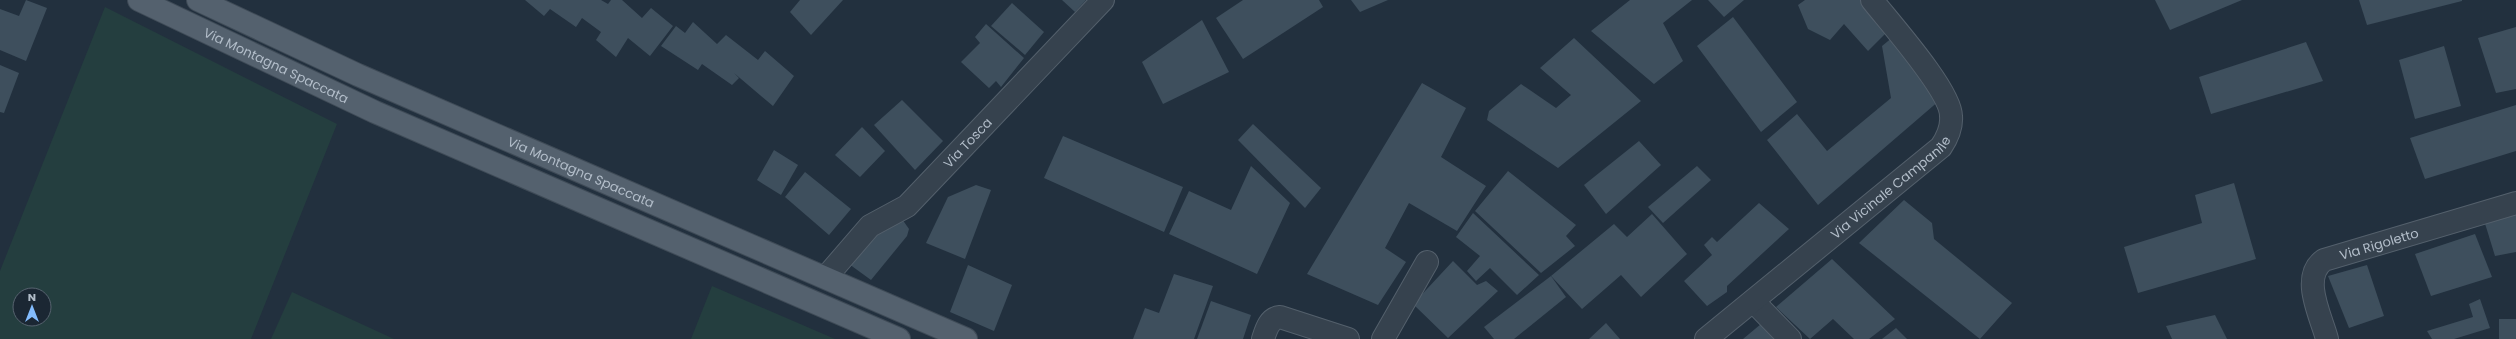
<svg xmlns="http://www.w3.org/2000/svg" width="2516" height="339" font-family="Poppins,sans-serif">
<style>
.green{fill:#243e3f;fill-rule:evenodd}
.building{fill:#3e4f5d}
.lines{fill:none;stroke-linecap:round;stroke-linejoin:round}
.minor-casing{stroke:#54606c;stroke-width:24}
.major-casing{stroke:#3f4b57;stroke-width:24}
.minor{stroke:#36424e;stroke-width:22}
.major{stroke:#54616e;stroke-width:22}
.labels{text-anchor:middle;stroke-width:4;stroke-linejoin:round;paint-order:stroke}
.street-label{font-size:13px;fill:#b2bdc9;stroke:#1b2733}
</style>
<rect width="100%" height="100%" fill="#22303e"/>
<g class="green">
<path d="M105,7L337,124L251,339H0V271ZM20,295H44V319H20Z"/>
<path d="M712,286L835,339H691Z"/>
<path d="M292,292L394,339H271Z"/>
</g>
<g class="building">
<path d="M26,0L47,8L26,61L0,50V9L19,16Z"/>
<path d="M525,0H601L608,4L611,0H622L642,18L651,8L673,26L650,56L628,38L616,57L596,40L601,32L582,18L576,27L550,9L544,16Z"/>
<path d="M800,0H843L811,35L790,12Z"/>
<path d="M1062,0H1086L1075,12Z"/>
<path d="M1243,0H1319L1323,7L1243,59L1216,18Z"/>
<path d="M1351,0H1388L1360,12Z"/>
<path d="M1630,0H1692L1663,23L1683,61L1654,84L1591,31Z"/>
<path d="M1708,0H1744L1724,17Z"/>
<path d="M1805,0H1867L1890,29L1868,51L1844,24L1830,40L1808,29L1798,5Z"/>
<path d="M2155,0H2242L2170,30Z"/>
<path d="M2359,0H2462V1L2367,25Z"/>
<path d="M1012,3L1044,32L1025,55L991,26Z"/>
<path d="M1733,17L1797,102L1761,132L1697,46Z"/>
<path d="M1202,20L1229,72L1163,104L1142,62Z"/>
<path d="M693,22L717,44L726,35L758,60L765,51L794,76L773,106L734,73L739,78L732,85L702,64L698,70L661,46L676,26L685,33Z"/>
<path d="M986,24L1024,58L1001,87L996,81L989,88L961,62L980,43L975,37Z"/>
<path d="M2516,27V89L2496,93L2478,38Z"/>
<path d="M1893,37L1940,100L1818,205L1767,140L1797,114L1827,151L1891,98L1882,46Z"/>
<path d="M1574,38L1641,101L1558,168L1487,120L1489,111L1521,84L1556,108L1571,95L1540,68Z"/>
<path d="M2306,42L2323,81L2211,114L2199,77Z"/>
<path d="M2444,46L2461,106L2415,119L2399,60Z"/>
<path d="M0,65L19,73L4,113L0,112Z"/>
<path d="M1422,83L1466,108L1441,157L1486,186L1457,231L1409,203L1385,248L1406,262L1378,305L1307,274Z"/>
<path d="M902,100L943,141L915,170L874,125Z"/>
<path d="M2516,105V151L2425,179L2410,138Z"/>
<path d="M1253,124L1321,188L1305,208L1238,140Z"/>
<path d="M862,127L885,151L860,177L835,155Z"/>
<path d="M1063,136L1183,187L1164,232L1044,178Z"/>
<path d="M1639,141L1661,165L1606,214L1584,185Z"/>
<path d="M774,150L798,165L781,195L757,180Z"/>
<path d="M1251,166L1290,203L1257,274L1169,234L1189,191L1231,210Z"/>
<path d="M1697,166L1711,180L1663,223L1648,207Z"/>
<path d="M1508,171L1576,225L1566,236L1575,246L1541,273L1475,211Z"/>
<path d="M805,172L851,209L829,235L785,197Z"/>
<path d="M2234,183L2256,259L2138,293L2124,247L2202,223L2195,195Z"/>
<path d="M976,185L991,190L965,259L926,243L948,197Z"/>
<path d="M1904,200L1932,223L1934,239L2012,303L1980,339L1859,243Z"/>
<path d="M1759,203L1789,229L1727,286V292L1707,306L1684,281L1712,255L1704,245L1712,237L1717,242Z"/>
<path d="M2516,207V252L2495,256L2483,217Z"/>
<path d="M1473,213L1539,275L1517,295L1490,268L1476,281L1467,271L1480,256L1456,237Z"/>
<path d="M1652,214L1687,254L1641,297L1621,275L1582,309L1551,276L1614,224L1627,237Z"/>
<path d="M902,219L909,229L907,236L871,280L849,264L877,232Z"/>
<path d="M2475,234L2492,277L2431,296L2415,254Z"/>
<path d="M1832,259L1895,319L1869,339H1854L1833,319L1810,339L1776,307Z"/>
<path d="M1453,261L1477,285L1486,281L1498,291L1448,338L1413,304Z"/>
<path d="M968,265L1012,285L994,331L950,312Z"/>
<path d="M2367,265L2384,316L2349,328L2328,276Z"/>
<path d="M1174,274L1213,286L1194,339H1133L1145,308L1159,313Z"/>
<path d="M1551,276L1566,297L1514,339H1494L1484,327Z"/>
<path d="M2480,299L2490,328L2454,339H2432L2427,331L2473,317L2469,304Z"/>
<path d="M1211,301L1251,315L1243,339H1197Z"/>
<path d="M2215,315L2227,339H2172L2166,326Z"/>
<rect x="2499" y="319" width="17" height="20"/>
<path d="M1606,323L1620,339H1589Z"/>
<path d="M1761,324L1777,339H1743Z"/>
<path d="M1896,328L1907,339H1882Z"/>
</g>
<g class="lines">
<g class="minor-casing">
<g id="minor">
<path id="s1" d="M826,277L870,226L907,206L1103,0"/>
<path d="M1753,301L1790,339"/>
<path d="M1263,339C1266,330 1269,318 1280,317L1348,339"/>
<path d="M1383,339L1427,262"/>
<path id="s2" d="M1706,339L1941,147C1947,138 1952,127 1951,116C1951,91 1890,23 1872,0"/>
<path id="s3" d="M2327,339C2321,316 2300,277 2324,260L2516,203"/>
</g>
</g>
<g class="major-casing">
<g id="major">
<path id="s4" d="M139,0L375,112L899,339"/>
<path id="s5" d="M198,0L358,75L966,339"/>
</g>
</g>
<use href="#minor" class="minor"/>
<use href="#major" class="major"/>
</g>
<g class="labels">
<g class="street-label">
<text dy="5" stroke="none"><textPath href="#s4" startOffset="152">Via Montagna Spaccata</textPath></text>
<text dy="5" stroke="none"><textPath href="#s1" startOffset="197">Via Tosca</textPath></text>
<text dy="5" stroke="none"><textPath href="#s5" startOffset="420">Via Montagna Spaccata</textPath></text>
<text dy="5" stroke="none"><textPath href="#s2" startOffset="239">Via Vicinale Campanile</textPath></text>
<text dy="5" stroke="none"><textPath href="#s3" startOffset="142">Via Rigoletto</textPath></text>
</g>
</g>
<g transform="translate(32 307)"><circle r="19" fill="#1b2733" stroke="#57636f"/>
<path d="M0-3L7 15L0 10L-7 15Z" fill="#83bcfd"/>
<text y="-6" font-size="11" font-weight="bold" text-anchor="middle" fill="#b2bdc9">N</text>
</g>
</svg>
